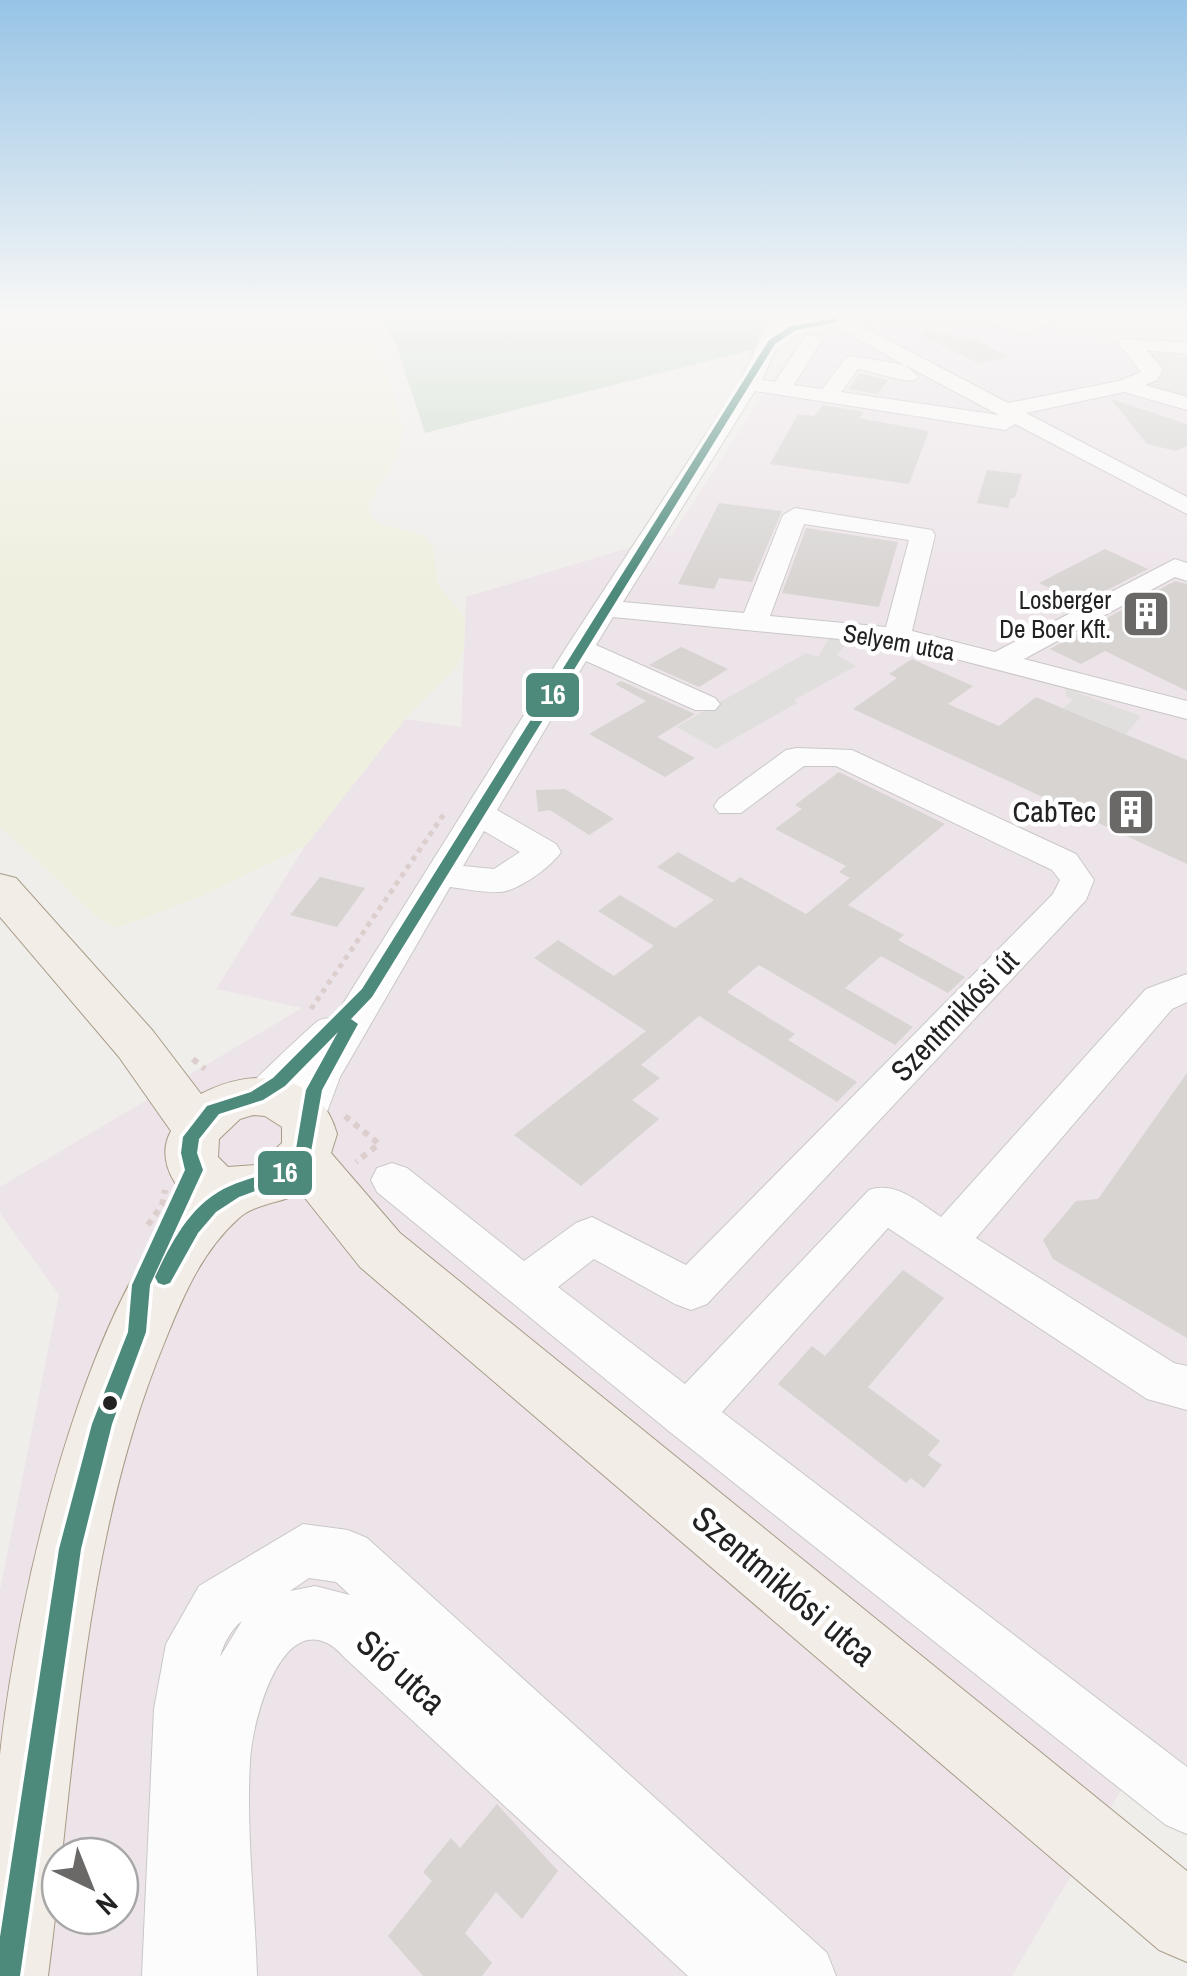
<svg xmlns="http://www.w3.org/2000/svg" width="1187" height="1976" font-family="'Archivo Narrow',sans-serif">
<style>
.industrial{fill:#ede4e9;fill-rule:evenodd}
.farmland{fill:#efefdf}
.cemetery{fill:#cadbca}
.parking{fill:#e0dfde}
.building{fill:#d7d4d2}
.lines{fill:none;stroke-linecap:round;stroke-linejoin:round}
.minor-casing{stroke:#c9c8c7;stroke-width:2}
.major-casing{stroke:#a79c86;stroke-width:2}
.path-far2{stroke:#dccecd;stroke-width:2.5;stroke-dasharray:2.5 2.5;stroke-linecap:butt}
.path-far1{stroke:#dccecd;stroke-width:5;stroke-dasharray:5 5;stroke-linecap:butt}
.path{stroke:#dccecd;stroke-width:6;stroke-dasharray:6 6;stroke-linecap:butt}
.minor{fill:#fdfcfc;fill-rule:evenodd}
.major{fill:#f3ede7;fill-rule:evenodd}
.bus-1-casing{stroke:#fff;stroke-width:7}
.bus-1{fill:#4d8a7c;fill-rule:evenodd}
.bus-dot{fill:#222;stroke:#fff;stroke-width:4}
.labels{text-anchor:middle;stroke-width:9;stroke-linejoin:round;paint-order:stroke}
.far-poi-label{font-size:25px;fill:#222;stroke:#fff;text-anchor:end}
.far-street-label{font-size:25px;fill:#222;stroke:#fff}
.poi-label{font-size:30px;fill:#222;stroke:#fff;text-anchor:end}
.street-label{font-size:30px;fill:#222;stroke:#fff}
.near-street-label{font-size:35px;fill:#222;stroke:#fff}
.line-badge{stroke:#fff;stroke-width:4}
.badge-label{font-size:28px;text-anchor:middle;font-weight:bold;fill:#fff}
</style>
<rect width="100%" height="100%" fill="#f0eeeb"/>
<path class="industrial" d="M877,312H1070L1057,328L1187,357V1765L1151,1739L1012,1976H0V1590L59,1295L0,1213V1187L302,1008L216,989L305,846L405,719L461,727L466,597L672,535L796,343L819,331L836,335L892,320ZM60,1856H120V1916H60Z"/>
<g class="farmland">
<path d="M17,312H355L388,374L403,429L397,458L368,505L372,517L381,524L423,535L433,548L438,585L465,618L464,648L456,668L405,719L305,846L202,896L117,928L97,917L0,826V316Z"/>
<path d="M1070,312H1187V357L1056,328Z"/>
</g>
<path class="cemetery" d="M379,312H765L755,349L425,433L396,344Z"/>
<g class="parking">
<path d="M1145,351L1187,358V400L1141,384Z"/>
<path d="M829,638L849,640L837,655L856,666L794,700L797,703L716,749L676,727L806,653L818,657Z"/>
<path d="M1065,688L1141,716L1126,734L1063,708L1073,700L1066,696Z"/>
</g>
<g class="building">
<path d="M924,331L976,340L1010,357L979,364L922,336Z"/>
<path d="M860,373L871,376L888,380L878,394L848,389Z"/>
<path d="M1111,399L1187,424V446L1176,451L1147,444Z"/>
<path d="M823,405L864,412L859,418L929,431L909,484L770,464L798,414L814,416Z"/>
<path d="M987,470L1022,474L1015,498H1011L1008,508L977,503Z"/>
<path d="M719,503L782,511L752,582L719,578L714,589L678,584Z"/>
<path d="M806,528L898,542L879,607L782,593Z"/>
<path d="M1105,549L1148,569L1082,603L1039,583Z"/>
<path d="M1175,581L1187,584V691L1105,651L1081,664L1050,649Z"/>
<path d="M681,647L688,650L728,669L699,687L649,665Z"/>
<path d="M912,659L973,686L948,704L999,726L1036,697L1187,760V864L853,709L897,678L889,674Z"/>
<path d="M621,681L695,714L657,737L695,758L665,777L589,734L646,701L615,684Z"/>
<path d="M839,772L945,824L848,905L904,935L898,940L965,977L948,993L881,956L845,988L913,1027L895,1045L759,965L727,992L795,1034L788,1040L857,1082L837,1102L699,1016L641,1065L660,1078L632,1100L659,1119L581,1186L514,1135L646,1031L534,958L558,940L614,976L654,946L598,911L620,895L675,928L714,900L657,867L678,852L733,883L740,877L806,914L850,878L839,872L846,866L775,829L802,809L795,805Z"/>
<path d="M565,789L614,819L589,835L550,810L538,812L536,790Z"/>
<path d="M320,877L365,888L337,927L290,915Z"/>
<path d="M1187,1073V1338L1053,1259L1043,1240L1076,1201L1098,1199Z"/>
<path d="M903,1270L944,1298L868,1387L940,1441L928,1455L942,1465L924,1488L911,1478L906,1483L778,1384L812,1346L825,1356Z"/>
<path d="M497,1804L558,1871L522,1919L496,1892L465,1933L492,1963L482,1976H423L388,1936L432,1881L423,1872L451,1838L460,1848Z"/>
</g>
<g class="lines">
<g class="minor-casing">
<g id="minor">
<path d="M782,312H802L783,334L762,380L775,382L805,336L812,334L822,340L794,385L822,389L846,358L853,356L904,365L811,312H835L1008,403L1119,381L1141,372L1118,343L1121,339L1187,342V354L1146,350L1163,369L1157,380L1145,385L1187,397V410L1124,392L1026,413L1187,497V514L1015,424L1005,430L755,391L623,602L744,613L783,515L795,508L932,530L935,535L912,631L995,652L1175,559L1187,563V581L1175,577L1024,659L1187,701V719L902,645L613,617L596,645L715,698L720,704L715,710H695L586,661L497,810L556,844L561,852C551,867 518,891 500,892C484,893 466,889 450,887L340,1077L321,1128L306,1133L291,1128L285,1117L295,1090C278,1104 268,1113 247,1106L241,1095C244,1089 312,1025 318,1021C323,1018 329,1018 334,1018L566,648L739,384L763,333ZM905,365L999,415L841,392L858,369C874,371 902,383 915,380L918,376ZM804,524L909,540L886,627L770,616ZM484,831L520,852L494,869L463,866Z"/>
<path d="M995,312H1037L1051,323L1024,333L995,325Z"/>
<path d="M797,748L852,750L1076,854L1094,880L1086,900L707,1304L691,1310L675,1304L594,1259L558,1287L685,1384L869,1190C896,1181 918,1202 941,1217L1146,989L1187,974V1002L1172,1009L976,1238L1174,1363L1187,1366V1410L1147,1399L888,1228L722,1412L1187,1767V1834L1166,1825L670,1432L377,1192L371,1180L377,1168L392,1163L407,1168L524,1261L576,1223L592,1217L686,1265L1053,894L1060,880L1052,870L836,766H804L741,813H719L714,806L719,799L786,750Z"/>
<path d="M303,1524L348,1530L367,1538L827,1953L836,1976H688L345,1658C340,1653 334,1646 327,1643C277,1619 251,1729 250,1762C246,1832 255,1905 257,1976H142L154,1709L166,1644L199,1586ZM309,1578L336,1582L350,1595L315,1586L290,1591ZM242,1621L220,1657V1658C222,1646 232,1628 242,1621Z"/>
</g>
</g>
<g class="major-casing">
<path id="major" d="M0,874L16,878L153,1031L201,1094C250,1067 320,1070 337,1134L331,1153L400,1233L1187,1871V1962L1159,1950L360,1267L301,1193C281,1203 254,1204 239,1218C202,1251 183,1296 165,1341C82,1541 75,1767 48,1976H0C0,1904 0,1825 0,1755C17,1598 81,1314 188,1197C169,1181 158,1154 171,1131L119,1057L0,917ZM253,1115L265,1116L282,1127V1143L257,1165L228,1167L218,1157L219,1139L240,1119Z"/>
</g>
<path class="path-far2" d="M0,315L14,312"/>
<g class="path-far1">
<path d="M311,1009L446,811"/>
<path d="M193,1059L196,1062"/>
</g>
<g class="path">
<path d="M193,1059L205,1069"/>
<path d="M345,1116L379,1144L356,1162"/>
<path d="M148,1225L162,1205L165,1190"/>
</g>
<use href="#minor" class="minor"/>
<use href="#major" class="major"/>
<g class="bus-1-casing">
<path id="bus-1" d="M835,318L838,322L796,330L775,344L372,997L351,1019L358,1024L322,1090L309,1163L293,1177L239,1197L216,1212L198,1233L170,1283L164,1285L158,1283L155,1277C172,1241 192,1202 230,1186C253,1176 277,1174 295,1155L306,1090L338,1032L285,1086L263,1100L219,1114L199,1139L197,1153L203,1170L150,1285L146,1332L112,1424L81,1549L20,1976H0V1937L59,1549L92,1424L128,1332L132,1285L185,1170L181,1153L183,1137L207,1106L251,1092L273,1078L362,989L769,340L791,326Z"/>
</g>
<use href="#bus-1" class="bus-1"/>
</g>
<linearGradient id="sky" x2="0" y2="1"><stop stop-color="#97c4e6"/><stop offset="0.53" stop-color="#f8f7f6"/><stop offset="1" stop-color="#f8f7f6" stop-opacity="0"/></linearGradient>
<rect width="1187" height="589" fill="url(#sky)"/>
<defs>
<g id="building-square" transform="scale(2.5)"><rect x="-9" y="-9" width="18" height="18" rx="4" fill="#6a6968" stroke="#fff"/><path d="M-4-6H4V6H1V3H-1V6H-4ZM-2.5-4.3h1.7v1.8h-1.7ZM.8-4.3h1.7v1.8H.8ZM-2.5-1h1.7V.8h-1.7ZM.8-1h1.7V.8H.8Z" fill="#fff"/></g>
</defs>
<g fill-rule="evenodd">
<use href="#building-square" x="1146" y="614"/>
<use href="#building-square" x="1131" y="812"/>
</g>
<circle class="bus-dot" cx="110" cy="1403" r="9"/>
<g class="labels">
<g class="far-poi-label">
<text x="1111" y="609">Losberger<tspan x="1111" dy="29">De Boer Kft.</tspan></text>
</g>
<g class="far-street-label">
<text transform="translate(899 642) rotate(10)" y="9">Selyem utca</text>
</g>
<g class="poi-label">
<text x="1096" y="822">CabTec</text>
</g>
<g class="street-label">
<text transform="translate(955 1016) rotate(-46)" y="10">Szentmiklósi út</text>
</g>
<g class="near-street-label">
<text transform="translate(784 1586) rotate(40)" y="12">Szentmiklósi utca</text>
<text transform="translate(401 1672) rotate(42)" y="12">Sió utca</text>
</g>
</g>
<g class="line-badge">
<rect x="524" y="671" width="57" height="48" rx="10" fill="#4d8a7c"/>
<rect x="256" y="1149" width="58" height="48" rx="10" fill="#4d8a7c"/>
</g>
<g class="badge-label">
<text x="553" y="704">16</text>
<text x="285" y="1182">16</text>
</g>
<g transform="translate(90 1886) rotate(137)"><circle r="48" fill="#ffffff" stroke="#a7a7a7" stroke-width="2.5"/>
<path d="M0-8L18 38L0 25L-18 38Z" fill="#6a6968"/>
<text y="-15" font-size="28" font-weight="bold" text-anchor="middle" fill="#222222">N</text>
</g>
</svg>
